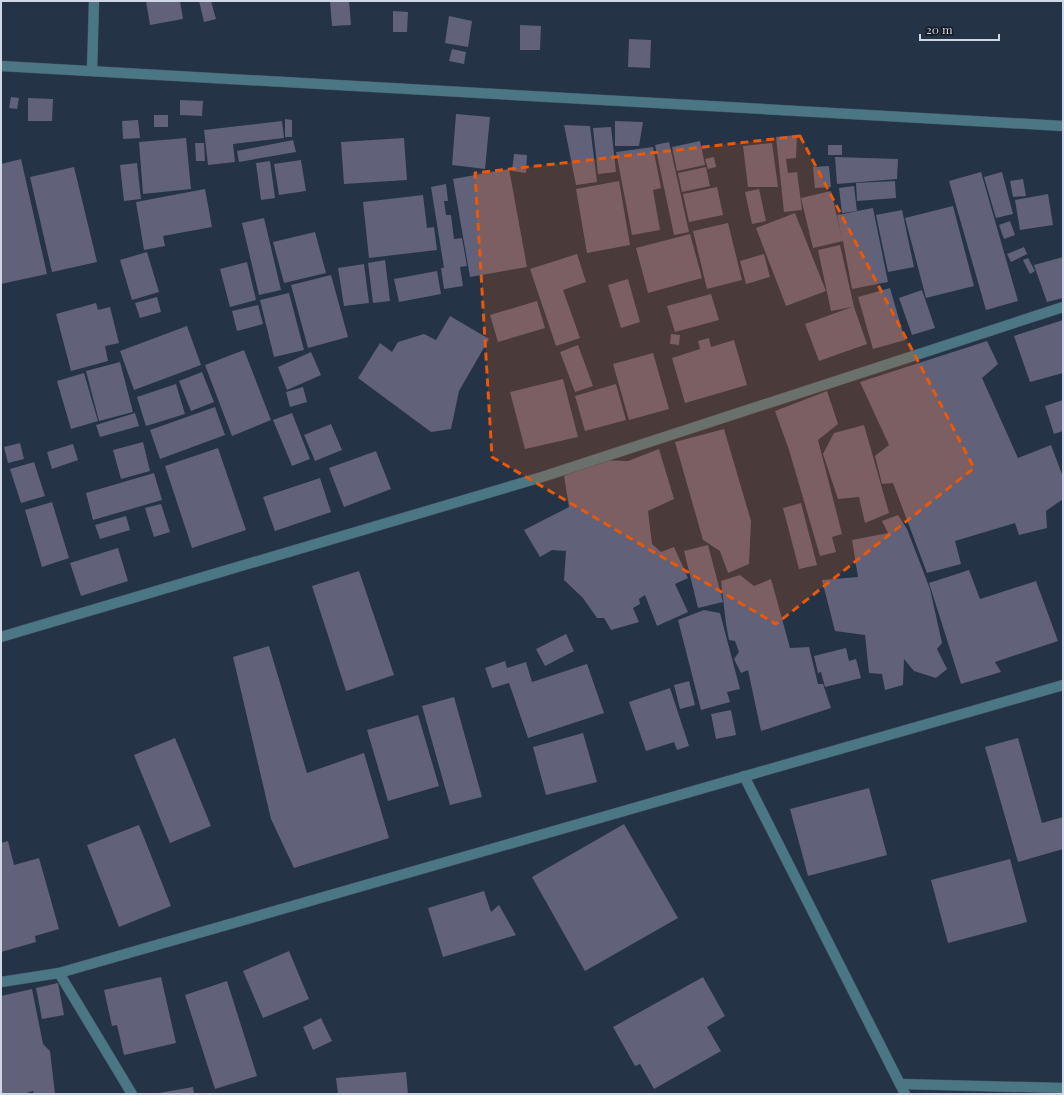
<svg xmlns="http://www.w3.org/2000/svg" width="1064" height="1095" font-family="'Playfair Display',serif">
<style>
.building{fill:#616179}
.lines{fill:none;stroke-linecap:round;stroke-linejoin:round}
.minor-casing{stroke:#435161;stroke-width:11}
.minor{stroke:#4b7785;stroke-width:10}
.marked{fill:#e8590c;fill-opacity:0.2;stroke:#e8590c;stroke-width:3;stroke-dasharray:8 5;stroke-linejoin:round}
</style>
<rect width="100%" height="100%" fill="#243345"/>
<g class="building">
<path d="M146,1H180L183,19L150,25Z"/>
<path d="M199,1H211L216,19L204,22Z"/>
<path d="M330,1H349L351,25L332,26Z"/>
<path d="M393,11L408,12L407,32H393Z"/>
<path d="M449,16L472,21L468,47L445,43Z"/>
<path d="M520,25L541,26L540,50H520Z"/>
<path d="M629,39L651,40L650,68L628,67Z"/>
<path d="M452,49L466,52L464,64L449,61Z"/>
<path d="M11,97L19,98L17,109L9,108Z"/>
<path d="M28,98L53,99L52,121H28Z"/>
<path d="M180,100L203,101L202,116L180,115Z"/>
<path d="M456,114L490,117L485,169L452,165Z"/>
<rect x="154" y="115" width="14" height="12"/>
<path d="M285,119L292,120V137H285Z"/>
<path d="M138,120L140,138L123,139L122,121Z"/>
<path d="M282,121L284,138L233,144L235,162L208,165L204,130Z"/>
<path d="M615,121L643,122L639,146H615Z"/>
<path d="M564,125L590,126L597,182L576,185Z"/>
<path d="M611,127L616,172L598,174L593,128Z"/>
<path d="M797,135L796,158L786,159L788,173L797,172L802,210L784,212L776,137Z"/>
<path d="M186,138L191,189L143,194L139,142Z"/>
<path d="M404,138L407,180L344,184L341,142Z"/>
<path d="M293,140L296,152L239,162L237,151Z"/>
<path d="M700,141L705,165L677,171L672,147Z"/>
<path d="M669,142L689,232L674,235L655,145Z"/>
<path d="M195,143H204L205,161H196Z"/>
<path d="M772,143L778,187H748L743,146Z"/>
<rect x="828" y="145" width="14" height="10"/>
<path d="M653,147L661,188L653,190L660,230L632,235L616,152Z"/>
<path d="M514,154L527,155L526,173L512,171Z"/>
<path d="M714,157L716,167L708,169L705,159Z"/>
<path d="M835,157L898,159L897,179L837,184Z"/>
<path d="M21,159L47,274L1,284V164Z"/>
<path d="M301,160L306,191L279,195L274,164Z"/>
<path d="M270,161L275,198L261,200L256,163Z"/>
<path d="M137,163L141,199L124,201L120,165Z"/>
<path d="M829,166L831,187L815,188L813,167Z"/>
<path d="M74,167L97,262L52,272L30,177Z"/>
<path d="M706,167L710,186L682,192L678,173Z"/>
<path d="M509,169L527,267L470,277L453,179Z"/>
<path d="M981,172L1018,301L986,310L949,181Z"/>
<path d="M1002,172L1013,214L996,218L984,177Z"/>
<path d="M1023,179L1026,196L1013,197L1010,181Z"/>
<path d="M619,181L630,245L587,253L576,189Z"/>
<path d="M895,181L896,198L857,201L856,183Z"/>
<path d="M446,184L448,201H444L446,215H451L454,239L462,238L467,266L460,267L463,286L444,289L441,268H444L431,187Z"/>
<path d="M854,186L857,211L842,213L839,188Z"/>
<path d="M717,187L723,215L689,222L683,194Z"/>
<path d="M205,189L212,227L163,236L165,246L144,250L136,202Z"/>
<path d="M759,189L766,221L752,224L745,192Z"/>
<path d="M831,191L842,239L837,215L873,208L888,282L852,289L843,241L813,248L801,198Z"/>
<path d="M1048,194L1053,225L1020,230L1015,200Z"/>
<path d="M423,195L427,228L434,227L437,250L369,258L363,202Z"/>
<path d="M953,206L974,286L926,298L905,218Z"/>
<path d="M902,210L914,267L888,272L876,215Z"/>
<path d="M795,213L826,291L786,306L756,228Z"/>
<path d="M264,218L281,290L259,295L242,223Z"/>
<path d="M1010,221L1015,235L1004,239L999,225Z"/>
<path d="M728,223L742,280L707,289L693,231Z"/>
<path d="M315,232L326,273L284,283L273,242Z"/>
<path d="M690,234L702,278L648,293L636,248Z"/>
<path d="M840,245L854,307L867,344L819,361L805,324L852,307L831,311L818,250Z"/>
<path d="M1024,247L1027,254L1011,262L1007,254Z"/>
<path d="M147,252L159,292L132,300L120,260Z"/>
<path d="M577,254L586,282L563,290L580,338L556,346L530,269Z"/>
<path d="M764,254L770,277L746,284L740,261Z"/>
<path d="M1063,257V298L1047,302L1034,265Z"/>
<path d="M1028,258L1035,271L1030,274L1023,260Z"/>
<path d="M385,260L390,301L373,303L368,263Z"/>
<path d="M247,262L256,300L230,307L220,269Z"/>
<path d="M364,264L369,303L344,306L338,268Z"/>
<path d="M437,271L441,294L399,302L394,279Z"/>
<path d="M331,275L348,337L308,348L291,285Z"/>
<path d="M628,279L640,322L621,328L608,285Z"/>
<path d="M890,288L905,340L873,349L858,297Z"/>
<path d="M922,290L935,328L912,335L899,298Z"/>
<path d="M289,293L304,350L274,357L260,300Z"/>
<path d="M711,294L719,320L675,332L667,306Z"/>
<path d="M157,297L161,312L140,318L135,303Z"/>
<path d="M537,301L545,328L498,342L490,315Z"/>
<path d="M96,303L98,310L110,307L119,343L105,346L108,361L71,371L56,314Z"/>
<path d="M258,305L263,324L237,331L232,311Z"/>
<path d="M450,316L489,339L459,391L451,429L431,432L358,378L380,343L392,352L398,342L424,334L436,340Z"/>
<path d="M1063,320V373L1030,382L1014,336Z"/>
<path d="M187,326L201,365L134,390L120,351Z"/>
<path d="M671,334L680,335L679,345L670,344Z"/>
<path d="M709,338L711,347L734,340L747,385L685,403L672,358L700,349L698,341Z"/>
<path d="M987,341L998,364L982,378L1018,458L1051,445L1063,477V499L1046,511L1047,528L1019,535L1015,523L955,541L961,564L927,573L893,483L882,484L875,456L889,445L860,382Z"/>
<path d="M578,345L593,386L575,392L560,352Z"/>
<path d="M244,350L271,420L232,436L205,365Z"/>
<path d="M311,352L321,375L287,390L278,367Z"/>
<path d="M653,353L669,409L629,420L613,364Z"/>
<path d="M120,362L133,412L99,421L86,371Z"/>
<path d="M202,372L214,402L191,411L179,381Z"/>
<path d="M84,373L98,421L71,429L57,381Z"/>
<path d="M563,379L578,437L525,449L510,392Z"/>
<path d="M176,384L185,414L146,426L137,397Z"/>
<path d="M616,384L626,420L585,431L575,396Z"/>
<path d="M303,387L307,402L290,407L286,392Z"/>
<path d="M827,391L838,424L818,440L842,534L832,537L836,552L820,556L789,450L775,411Z"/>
<path d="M1063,400V431L1054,434L1045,406Z"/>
<path d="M215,407L225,435L160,459L150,430Z"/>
<path d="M135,413L139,426L100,437L96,425Z"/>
<path d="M292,413L310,459L292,466L273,420Z"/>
<path d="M331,424L342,450L315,461L304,435Z"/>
<path d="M864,425L889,513L865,523L859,497L838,499L823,454L834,433Z"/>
<path d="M724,429L751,521L749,564L728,573L720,551L703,540L675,442Z"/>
<path d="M143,442L150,471L121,479L113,450Z"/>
<path d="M20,443L24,459L8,463L4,447Z"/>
<path d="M73,444L78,460L52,469L47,452Z"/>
<path d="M218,448L246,530L192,548L165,466Z"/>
<path d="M659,449L674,499L648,511L652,544L661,552L674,547L688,578L675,584L688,612L657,626L645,595L639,599L640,604L633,608L639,622L611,630L604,618H597L583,598L564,580L566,551L552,550L540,557L524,530L569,507L564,476L598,460L628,461Z"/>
<path d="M376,451L391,489L344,507L329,468Z"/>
<path d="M34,462L45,496L21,503L10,469Z"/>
<path d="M154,473L162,500L93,520L86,493Z"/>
<path d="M320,478L331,512L275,531L263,497Z"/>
<path d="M52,502L69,558L42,567L25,510Z"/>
<path d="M801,503L817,565L799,569L783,508Z"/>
<path d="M161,504L170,532L154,537L145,508Z"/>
<path d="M898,515L907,529L930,589L942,643L937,649L947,669L936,678L914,671L904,659L903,685L885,690L882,674L869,673L865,635L835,631L822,580L858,577L852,540L888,533L882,521Z"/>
<path d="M126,516L130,530L100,539L95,525Z"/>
<path d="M708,545L723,602L698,608L684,551Z"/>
<path d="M118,548L128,581L81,596L70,563Z"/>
<path d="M969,570L980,599L1036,581L1058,641L995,662L1001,672L961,684L929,583Z"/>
<path d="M359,571L394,675L346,691L312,586Z"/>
<path d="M740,575L754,586L771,579L790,648L809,647L818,684H823L831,708L761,731L748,670L741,673L734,659L739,652L735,641L729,640L726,624L721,581Z"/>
<path d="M704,610L720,613L740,689L727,692L730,702L701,710L678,620Z"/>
<path d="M566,634L574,651L545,666L536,649Z"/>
<path d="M269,646L307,773L364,753L389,838L294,868L271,819L233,657Z"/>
<path d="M846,648L849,661L856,659L861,678L825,687L821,672L818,673L814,656Z"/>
<path d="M505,661L507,668L526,662L532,682L587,664L604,713L528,738L509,683L492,688L485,668Z"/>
<path d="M689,681L695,705L680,709L674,685Z"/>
<path d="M670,688L689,746L677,750L674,742L646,751L629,702Z"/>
<path d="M454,697L482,797L450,805L422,706Z"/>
<path d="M731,710L736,735L716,739L711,714Z"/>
<path d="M418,715L439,786L388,801L367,730Z"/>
<path d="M583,733L597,782L546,795L533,747Z"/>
<path d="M175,738L211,826L170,843L134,755Z"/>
<path d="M1018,738L1042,823L1063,817V849L1018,862L985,747Z"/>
<path d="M869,788L887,855L808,876L790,809Z"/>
<path d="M624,824L678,918L585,971L532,877Z"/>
<path d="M139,825L171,906L119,927L87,845Z"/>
<path d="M8,841L14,865L39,858L59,929L35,936L36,942L1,952V843Z"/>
<path d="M1010,859L1027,922L948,943L931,880Z"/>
<path d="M484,891L491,912L499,905L516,935L443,957L428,908Z"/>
<path d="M289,951L309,999L263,1018L243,971Z"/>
<path d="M161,977L176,1043L124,1055L117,1025L112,1026L104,990Z"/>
<path d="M703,977L725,1016L707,1027L721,1051L654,1089L640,1064L635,1066L613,1027Z"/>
<path d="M227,981L257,1076L215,1089L185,995Z"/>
<path d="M58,983L64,1015L42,1019L36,988Z"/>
<path d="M32,989L43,1044L50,1051L55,1094H34L33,1091L23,1094H1V996Z"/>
<path d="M321,1018L332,1041L313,1050L303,1027Z"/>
<path d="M406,1072L408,1094H338L336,1078Z"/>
<path d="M193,1087L194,1094H159V1093Z"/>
</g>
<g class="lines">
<g class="minor-casing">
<g id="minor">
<path d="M1,66L1063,126"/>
<path d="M92,71L94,1"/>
<path d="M1,637L542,477L1063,307"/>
<path d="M744,776L905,1094"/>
<path d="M59,973L132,1094"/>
<path d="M1,982L59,973L1063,685"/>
<path d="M901,1084L1063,1088"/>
</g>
</g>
<use href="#minor" class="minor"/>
</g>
<path class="marked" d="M800,136L974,468L776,624L492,457L475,173Z"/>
<rect width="1064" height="1095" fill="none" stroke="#ced7e3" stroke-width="4"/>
<path d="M920 34v6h79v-6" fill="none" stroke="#ced7e3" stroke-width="2"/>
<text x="926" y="34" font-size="12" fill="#ced7e3" stroke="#141a23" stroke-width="3" paint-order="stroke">20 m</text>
</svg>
